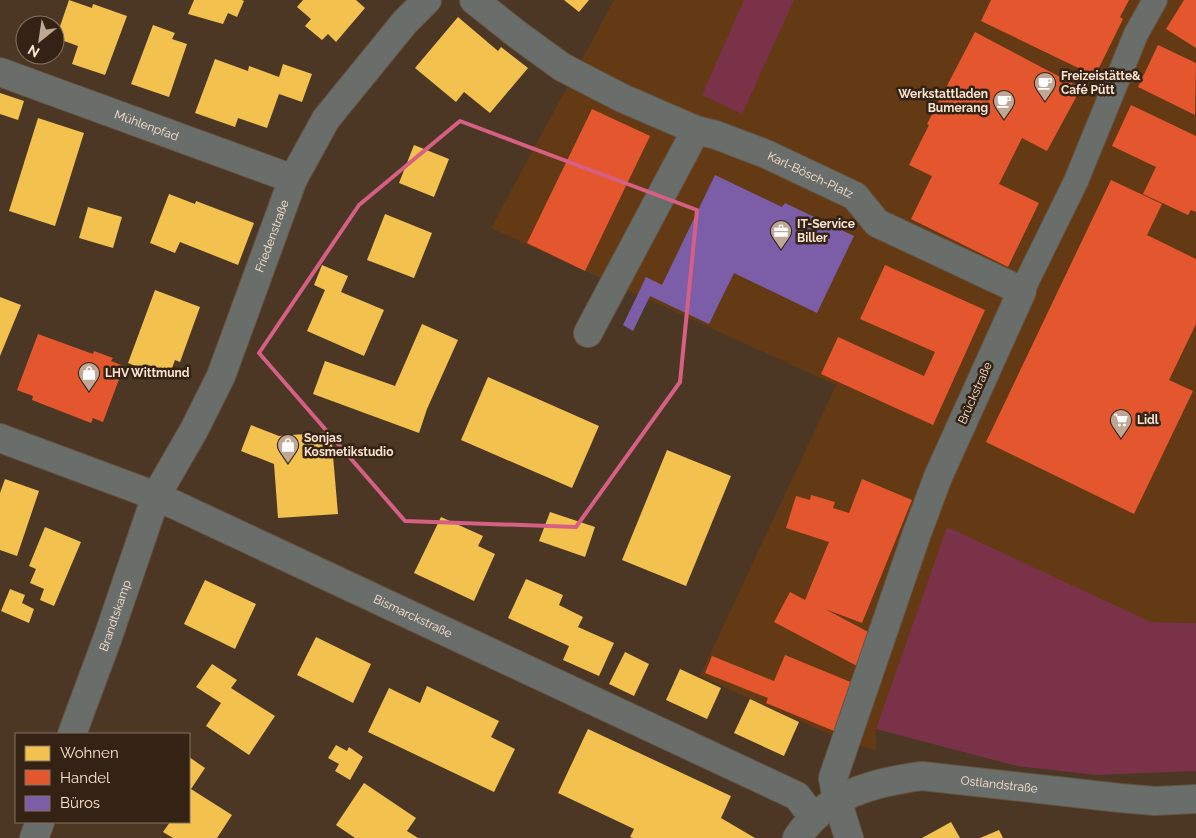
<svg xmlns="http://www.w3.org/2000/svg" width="1196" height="838" font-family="Raleway,sans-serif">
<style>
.built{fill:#633a14}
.green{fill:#7a3249}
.homes{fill:#f2c14e}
.shops{fill:#e4572e}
.offices{fill:#7b5ea7}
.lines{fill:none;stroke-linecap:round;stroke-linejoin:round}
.pedestrian-casing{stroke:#655343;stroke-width:26}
.minor-casing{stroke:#655343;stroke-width:30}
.tertiary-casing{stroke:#655343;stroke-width:30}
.pedestrian{stroke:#6a6e6a;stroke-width:24}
.minor{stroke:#6a6e6a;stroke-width:28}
.tertiary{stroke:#6a6e6a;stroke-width:28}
.marked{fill:none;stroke:#d65f84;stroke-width:4;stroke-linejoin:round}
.labels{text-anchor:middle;stroke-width:5;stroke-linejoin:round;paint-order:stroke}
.poi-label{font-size:12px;font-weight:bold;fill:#fbe3d1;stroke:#342314;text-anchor:start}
.street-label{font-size:12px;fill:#fbe3d1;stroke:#342314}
</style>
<rect width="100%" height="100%" fill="#4c3724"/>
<path class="built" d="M614,0H1196V623L1151,622L1112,605L876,729V750L842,740L700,676L836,385L491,228Z"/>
<g class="green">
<path d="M744,0H794L742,114L702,95Z"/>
<path d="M947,527L1151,622L1196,623V771L1097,775L1017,766L876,729Z"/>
</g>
<g class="homes">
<path d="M69,0L92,8L93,4L127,16L105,75L72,64L78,46L56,38Z"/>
<path d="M194,0H242L244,1L237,17L228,13L223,24L188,14Z"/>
<path d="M303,0H356L365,8L336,42L328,34L322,40L305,26L311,19L297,7Z"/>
<path d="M564,0H589L579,12Z"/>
<path d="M458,17L498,51L501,47L528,68L490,113L464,92L456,102L415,68Z"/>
<path d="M153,25L175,33L172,39L187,44L169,97L131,84Z"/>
<path d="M215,59L248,71L249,66L279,77L283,64L312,74L302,102L279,94L267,128L238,118L235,127L195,113Z"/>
<path d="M0,93L24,101L18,120L0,114Z"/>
<path d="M38,118L84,133L55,226L9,211Z"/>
<path d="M414,145L449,159L434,197L399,183Z"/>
<path d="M169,194L195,204L196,201L254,223L238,265L180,242L175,253L150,243Z"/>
<path d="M88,207L122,217L113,248L79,238Z"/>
<path d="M385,214L432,233L414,278L367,260Z"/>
<path d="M322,265L348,276L341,292L384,310L364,356L307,331L325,290L314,285Z"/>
<path d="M155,290L200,307L180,362L175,360L168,379L128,363Z"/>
<path d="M0,297L21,305L0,356Z"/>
<path d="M422,324L458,340L427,409L419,433L313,394L325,361L395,386Z"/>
<path d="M488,377L599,426L572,488L461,440Z"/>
<path d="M251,425L279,436L331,432L338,514L278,518L274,464L241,451Z"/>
<path d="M667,450L731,476L686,586L622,560Z"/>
<path d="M5,479L39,491L17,556L0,550V493Z"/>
<path d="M550,512L595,527L585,557L539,541Z"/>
<path d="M441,517L483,536L478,546L495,554L474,601L414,573Z"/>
<path d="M45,527L81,542L54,606L40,600L44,589L30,583L36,569L29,566Z"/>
<path d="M526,579L563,595L559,605L583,617L578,627L614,643L599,676L563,660L569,646L508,618Z"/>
<path d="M205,580L256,604L235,649L184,624Z"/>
<path d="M10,589L25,595L22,603L34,609L29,623L1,611Z"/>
<path d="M316,637L371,664L353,703L297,675Z"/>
<path d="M625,652L649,664L634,696L609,684Z"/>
<path d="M212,664L237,680L231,688L275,716L249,755L206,726L221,703L196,687Z"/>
<path d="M680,669L721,688L707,719L666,700Z"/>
<path d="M427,686L499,721L491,737L515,749L494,792L368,732L389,688L420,703Z"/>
<path d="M750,699L799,722L784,756L734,733Z"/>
<path d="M588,729L731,796L721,818L755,838H633L630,837L634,829L558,793Z"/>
<path d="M336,745L347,751L349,747L363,757L350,780L335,771L339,764L328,758Z"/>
<path d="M189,757L205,768L191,789L232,815L217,838H173L163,832L170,822H189Z"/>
<path d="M364,783L416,818L407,831L418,838H355L336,825Z"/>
<path d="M951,822L960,838H922Z"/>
<path d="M999,830L1003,838H980Z"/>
</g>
<g class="shops">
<path d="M991,0H1129L1120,17L1123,19L1095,76L981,21Z"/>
<path d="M1184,0H1196V48L1166,29Z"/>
<path d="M975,32L1081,88L1047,151L1022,138L999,184L1039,203L1008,267L911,219L932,176L909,165L929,125L927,124Z"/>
<path d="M1158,45L1196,63L1195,115L1138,87Z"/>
<path d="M1131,105L1196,136V212L1191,210L1188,215L1143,194L1156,167L1112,146Z"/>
<path d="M592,109L650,136L585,271L527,243Z"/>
<path d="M1111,180L1162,204L1147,235L1196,259V324L1169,380L1193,391L1134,514L986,442Z"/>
<path d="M885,265L985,310L933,425L821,374L838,337L924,376L935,352L860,319Z"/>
<path d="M38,334L93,354L94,351L113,358L111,361L124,366L103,422L93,418L91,423L32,400L33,396L17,390Z"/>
<path d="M862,479L912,500L862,623L825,609L874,635L857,666L774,622L790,592L805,600L829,542L786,528L796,496L810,500L811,495L835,502L833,508L849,513Z"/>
<path d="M785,655L853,683L834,731L766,703L768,698L705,673L712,656L774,681Z"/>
</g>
<path class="offices" d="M715,175L782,207L785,203L854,236L817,313L734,273L709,324L650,296L633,331L623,325L646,277L662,285Z"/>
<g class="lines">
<g class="pedestrian-casing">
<path id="pedestrian" d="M1022,291L1076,181L1136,34L1155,0"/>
</g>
<g class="minor-casing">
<g id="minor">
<path id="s1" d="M474,0L518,35L562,67L622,98L696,130L716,135L766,154L855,196L877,223L1022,291L938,477L917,533L833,778L837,800L849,838"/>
<path id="s2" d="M0,72L293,179"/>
<path d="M588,333L696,130"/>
<path id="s3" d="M72,734L108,637L156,496L194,430L221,376L293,179L326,119L405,22L427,0"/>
<path d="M34,838L40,822"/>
</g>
</g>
<g class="tertiary-casing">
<g id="tertiary">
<path id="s4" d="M0,438L156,496L797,796L813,817"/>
<path id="s5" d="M797,838C825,795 874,782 922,776L1120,798L1155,801L1196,799"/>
</g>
</g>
<use href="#pedestrian" class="pedestrian"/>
<use href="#minor" class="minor"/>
<use href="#tertiary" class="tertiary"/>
</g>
<path class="marked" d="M460,121L697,210L680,382L576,527L405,521L259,353L359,205Z"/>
<defs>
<g id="cafe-pin" transform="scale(1.125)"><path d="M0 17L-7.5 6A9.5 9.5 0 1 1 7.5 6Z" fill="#bea794" stroke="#342314"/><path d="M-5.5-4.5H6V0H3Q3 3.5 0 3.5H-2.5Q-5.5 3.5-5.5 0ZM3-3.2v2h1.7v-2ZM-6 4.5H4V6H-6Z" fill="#fff"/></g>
<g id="office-pin" transform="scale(1.125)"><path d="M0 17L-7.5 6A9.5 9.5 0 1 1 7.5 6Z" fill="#bea794" stroke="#342314"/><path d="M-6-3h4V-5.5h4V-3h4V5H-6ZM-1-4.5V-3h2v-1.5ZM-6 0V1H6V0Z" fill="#fff"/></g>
<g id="shop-pin" transform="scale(1.125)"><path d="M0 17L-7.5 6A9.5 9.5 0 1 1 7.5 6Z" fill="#bea794" stroke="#342314"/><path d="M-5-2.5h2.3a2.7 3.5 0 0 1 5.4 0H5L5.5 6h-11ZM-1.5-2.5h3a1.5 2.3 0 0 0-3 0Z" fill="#fff"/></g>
<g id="supermarket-pin" transform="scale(1.125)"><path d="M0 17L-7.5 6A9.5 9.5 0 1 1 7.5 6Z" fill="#bea794" stroke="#342314"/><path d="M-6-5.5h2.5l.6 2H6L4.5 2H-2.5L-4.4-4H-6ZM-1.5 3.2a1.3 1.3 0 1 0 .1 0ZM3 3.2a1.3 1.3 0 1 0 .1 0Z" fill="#fff"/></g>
</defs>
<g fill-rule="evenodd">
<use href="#cafe-pin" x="1045" y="83"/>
<use href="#cafe-pin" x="1004" y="101"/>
<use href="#office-pin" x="781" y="231"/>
<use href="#shop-pin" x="89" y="373"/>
<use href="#supermarket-pin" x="1121" y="420"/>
<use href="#shop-pin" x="288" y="445"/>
</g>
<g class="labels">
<g class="poi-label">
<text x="1061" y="80">Freizeistätte&amp;<tspan x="1061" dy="14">Café Pütt</tspan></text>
<text x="988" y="98" text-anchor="end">Werkstattladen<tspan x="988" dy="14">Bumerang</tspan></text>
<text x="797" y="228">IT-Service<tspan x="797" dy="14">Biller</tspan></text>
<text x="105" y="377">LHV Wittmund</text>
<text x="1137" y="424">Lidl</text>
<text x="304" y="442">Sonjas<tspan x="304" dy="14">Kosmetikstudio</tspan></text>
</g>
<g class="street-label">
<text dy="4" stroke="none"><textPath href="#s2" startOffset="156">Mühlenpfad</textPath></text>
<text dy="4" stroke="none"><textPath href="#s1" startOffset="382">Karl-Bösch-Platz</textPath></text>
<text dy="4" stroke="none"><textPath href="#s3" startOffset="538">Friedenstraße</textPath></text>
<text transform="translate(975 393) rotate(-66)" y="4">Brückstraße</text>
<text dy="4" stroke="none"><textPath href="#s3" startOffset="126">Brandtskamp</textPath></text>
<text dy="4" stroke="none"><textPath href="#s4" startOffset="450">Bismarckstraße</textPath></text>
<text dy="4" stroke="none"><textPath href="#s5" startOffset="222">Ostlandstraße</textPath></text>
</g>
</g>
<rect x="15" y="733" width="175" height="90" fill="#342314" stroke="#847060"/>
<rect x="25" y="746" width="25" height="15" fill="#f2c14e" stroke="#847060"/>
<text x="60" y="758" font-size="15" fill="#fbe3d1">Wohnen</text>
<rect x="25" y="770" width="25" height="15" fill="#e4572e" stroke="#847060"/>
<text x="60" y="783" font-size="15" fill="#fbe3d1">Handel</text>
<rect x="25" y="796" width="25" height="15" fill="#7b5ea7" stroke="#847060"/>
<text x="60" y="808" font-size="15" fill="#fbe3d1">Büros</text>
<g transform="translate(40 40) rotate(210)"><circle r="24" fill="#342314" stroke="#847060"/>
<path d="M0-4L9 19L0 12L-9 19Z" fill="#bea794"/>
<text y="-8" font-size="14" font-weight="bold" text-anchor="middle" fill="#fbe3d1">N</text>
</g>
</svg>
